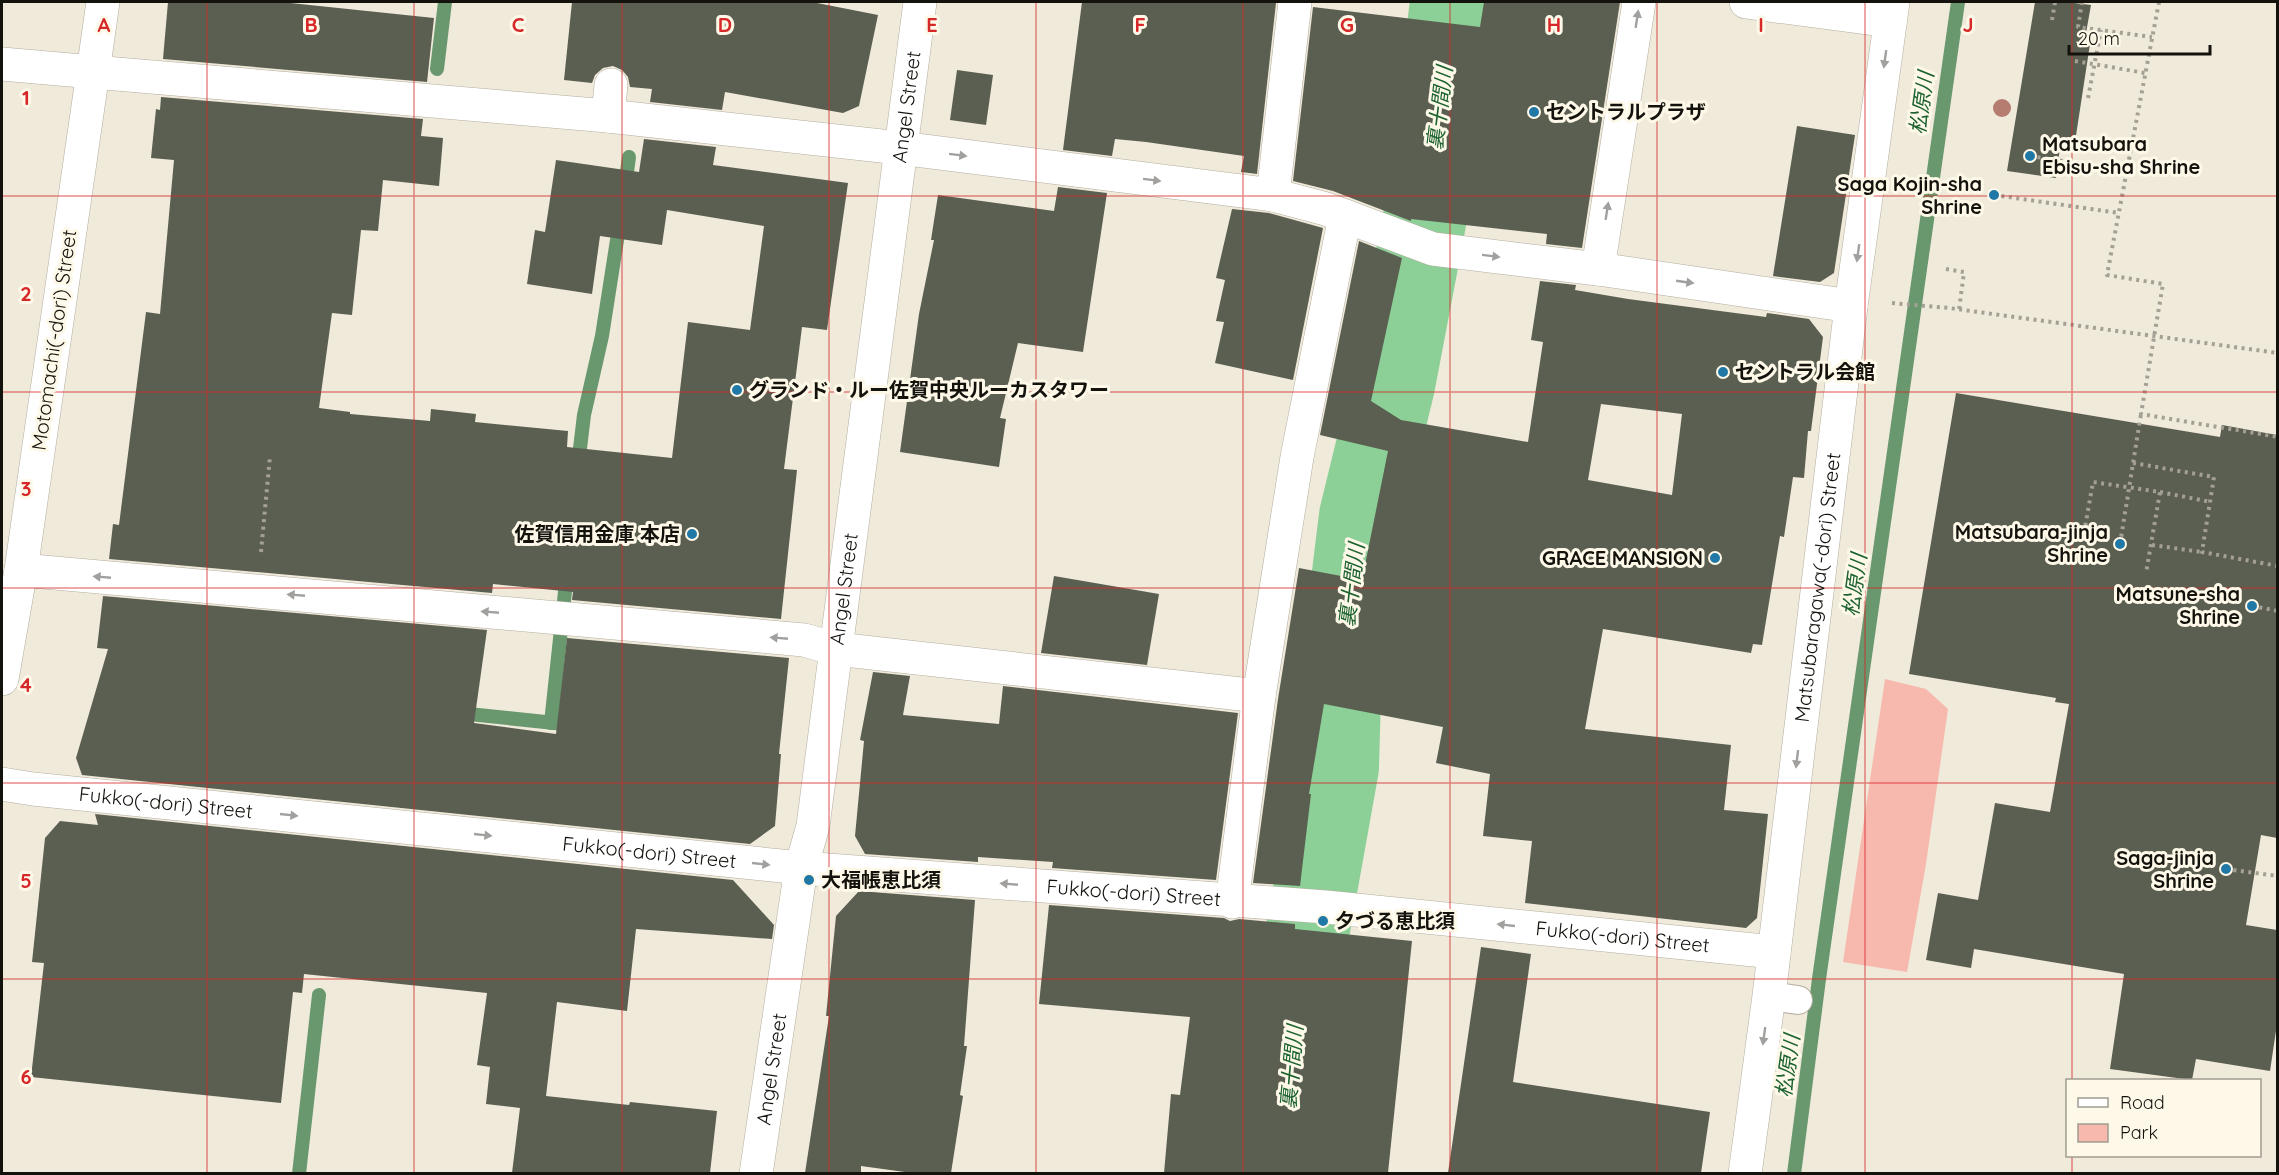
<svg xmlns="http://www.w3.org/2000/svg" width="2279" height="1175" font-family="Quicksand,'Noto Sans JP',sans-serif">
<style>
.green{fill:#f7b8ad}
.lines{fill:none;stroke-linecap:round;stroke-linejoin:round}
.stream{stroke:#69976e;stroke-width:14}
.river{stroke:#8dd097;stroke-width:84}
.building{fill:#5b5f51;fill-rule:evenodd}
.service-casing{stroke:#b4aea0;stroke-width:30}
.pedestrian-casing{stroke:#b4aea0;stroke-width:34}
.minor-casing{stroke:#b4aea0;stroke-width:34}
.tertiary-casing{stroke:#b4aea0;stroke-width:34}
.path{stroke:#a5a095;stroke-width:4;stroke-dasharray:3 4.5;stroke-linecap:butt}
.service{stroke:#fff;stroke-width:28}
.pedestrian{stroke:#fff;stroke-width:33}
.minor{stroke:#fff;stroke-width:33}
.tertiary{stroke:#fff;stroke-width:33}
.tree{fill:#b57c70}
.oneway{fill:#a1a09e}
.grid{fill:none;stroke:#d62828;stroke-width:1.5;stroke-opacity:0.55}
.poi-dot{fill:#2078a7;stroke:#fef8e8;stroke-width:2}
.labels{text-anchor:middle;stroke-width:6;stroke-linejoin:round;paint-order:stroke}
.street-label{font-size:20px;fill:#14120d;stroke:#fef8e8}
.poi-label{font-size:20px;font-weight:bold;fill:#14120d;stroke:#fef8e8;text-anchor:start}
.water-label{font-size:21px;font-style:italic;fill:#1d6330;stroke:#fef8e8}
.grid-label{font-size:20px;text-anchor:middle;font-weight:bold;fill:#d62828;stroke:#fef8e8;stroke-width:6;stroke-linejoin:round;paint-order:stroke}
</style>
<rect width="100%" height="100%" fill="#f0eadb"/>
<path class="green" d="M1885,679L1926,689L1948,709L1926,864L1907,972L1843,962Z"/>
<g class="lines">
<g class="stream">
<path d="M1422,2L1452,6"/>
<path d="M437,69L445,2"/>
<path d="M625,187L629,157"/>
<path d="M578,465L584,415L602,336L620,221"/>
<path d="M459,713L574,725"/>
<path d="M551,723L567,573"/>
<path d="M299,1174L319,995"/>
<path d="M1794,1174L1819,979L1958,2"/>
</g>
<path class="river" d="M1283,1174L1301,968L1337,767L1339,695L1361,516L1393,385L1429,196L1452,2"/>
</g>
<g class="building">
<path d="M168,2H281L434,18L427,82L163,59Z"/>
<path d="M572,2H812L878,15L859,106L843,113L725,92L722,110L650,102L652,89L630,87L628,77L622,70L613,66L603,68L595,75L592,83L564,80Z"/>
<path d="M1082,2L1276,3L1257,174L1241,172L1244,156L1146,142L1115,139L1112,156L1063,150Z"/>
<path d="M1484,2H1620L1582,248L1546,244L1547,234L1411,219V221L1333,191L1293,181L1313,7L1480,27Z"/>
<path d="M2035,2H2066L2091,5L2084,44H2090L2075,142L2061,140L2056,178L2007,171Z"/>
<path d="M957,70L993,75L986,125L950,120Z"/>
<path d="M161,97L423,119L421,136L443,138L439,186L383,180L378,231L361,230L352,315L332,313L319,408L350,412V414L430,421L431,409L476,414L475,422L568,431L567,447L672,458L688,322L750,330L764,226L667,210L662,245L600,236L592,294L527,284L535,230L545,232L556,160L639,172L644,139L716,147L713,165L848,183L827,330L802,327L784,469L797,470L781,619L572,600L573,592L493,584L492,593L109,559L113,524L119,525L146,312L160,314L174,160L151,158L156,109L160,110Z"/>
<path d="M1797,126L1855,135L1834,273L1820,282L1773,276Z"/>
<path d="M1058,187L1107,193L1083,352L1018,343L1000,418L1006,419L999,467L900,452L919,314L934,240H931L938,195L1054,211Z"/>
<path d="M1232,209L1269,213L1323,228L1293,380L1215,363L1224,322L1216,321L1225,280L1216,278Z"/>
<path d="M1359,241L1402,258L1371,401L1401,420L1528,442L1543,342L1531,340L1540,281L1576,285L1575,290L1628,299L1766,317L1767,313L1809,319L1823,337L1811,431H1808L1804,478L1793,477L1784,537L1780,536L1762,645L1753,644L1751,653L1603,629L1585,729L1731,745L1724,810L1768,814L1757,918L1746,928L1525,903L1532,841L1483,836L1490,774L1436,763L1443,727L1324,704L1309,794H1311L1300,886L1253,883L1278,699L1299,568L1362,580L1388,451L1320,435ZM1601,404L1682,414L1672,495L1588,480Z"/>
<path d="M1956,393L2220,437L2222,425L2277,435V838L2261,835L2246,925L2277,930V1024L2270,1071L2196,1059L2192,1080L2110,1069L2124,974L1974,949L1971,968L1926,960L1938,893L1978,900L1995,803L2050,812L2069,704L2055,702L2056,698L1909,674Z"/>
<path d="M1054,576L1159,594L1147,665L1041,653Z"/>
<path d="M103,596L487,630L474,723L556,734L567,638L789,658L779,754H781L775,826L750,844L82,775L76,758L108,649L97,648Z"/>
<path d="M873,672L910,676L903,715L999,724L1003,686L1238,713L1216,880L1052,868L1053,862L978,857V862L865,854L855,836L864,741L860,740Z"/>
<path d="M95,814L733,880L774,925L772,939L636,929L627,1011L557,1002L546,1096L629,1105L630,1102L717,1111L710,1173H512L520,1108L486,1104L490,1067L477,1065L487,993L304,974L302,993L293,992L281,1103L31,1077L44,963L32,962L45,838L60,821L98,825Z"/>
<path d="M859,891L975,900L964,1046H967L960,1095L963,1096L951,1173H912L861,1166V1173H805L829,1016H826L836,916Z"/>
<path d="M1049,905L1224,918L1230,921L1239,919L1295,924V929L1412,941L1388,1173H1164L1171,1094L1180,1095L1190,1017L1039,1004Z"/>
<path d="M1481,947L1531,954L1513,1082L1710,1112L1701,1173H1448Z"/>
</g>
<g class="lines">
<g class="service-casing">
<path id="service" d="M1769,996L1798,1000"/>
</g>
<g class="pedestrian-casing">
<path id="pedestrian" d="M608,116L611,85"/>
</g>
<g class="minor-casing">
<g id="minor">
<path d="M103,2L93,72L608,116L900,148L1273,195L1326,209L1433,249L1598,269L1851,306"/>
<path d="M1746,2L1890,21"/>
<path d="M1273,195L1295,2"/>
<path d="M1598,269L1639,2"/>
<path d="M21,570L804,640L836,649L1259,696"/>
<path id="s1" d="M2,784L33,789L801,868L1326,907L1774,952"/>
<path d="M1232,902L1259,696L1297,457L1345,216"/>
<path id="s2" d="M756,1174L801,868L813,826L920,2"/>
<path id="s3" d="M1745,1174L1769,996L1851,306L1893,2"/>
</g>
</g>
<g class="tertiary-casing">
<path id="tertiary" d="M2,64L93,72L21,570L2,679"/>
</g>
<g class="path">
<path d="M2082,2L2078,27L2152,37"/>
<path d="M2159,2L2107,275L2163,284L2141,414L2278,437"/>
<path d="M2052,20L2055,2"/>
<path d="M2075,61L2145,73"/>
<path d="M2088,98L2101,30"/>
<path d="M2030,156L2127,171"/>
<path d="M1994,195L2119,213"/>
<path d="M1946,269L1964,272L1959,310"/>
<path d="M1892,303L1949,308L2278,353"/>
<path d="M2133,463L2214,477L2202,552L2278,566"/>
<path d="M2160,492L2211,502"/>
<path d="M2084,533L2093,482L2160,492L2146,573"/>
<path d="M2120,544L2141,414"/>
<path d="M2152,545L2202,552"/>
<path d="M261,552L270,456"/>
<path d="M2252,606L2278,611"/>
<path d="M2226,869L2278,876"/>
</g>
<use href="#service" class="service"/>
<use href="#pedestrian" class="pedestrian"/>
<use href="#minor" class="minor"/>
<use href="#tertiary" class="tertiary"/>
</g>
<circle class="tree" cx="2002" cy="108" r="9"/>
<defs><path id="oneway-solid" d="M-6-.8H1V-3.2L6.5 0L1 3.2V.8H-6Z" transform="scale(1.5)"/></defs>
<g class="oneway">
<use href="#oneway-solid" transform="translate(1637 19) rotate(-81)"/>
<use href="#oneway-solid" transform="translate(1885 59) rotate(98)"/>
<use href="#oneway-solid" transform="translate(958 155) rotate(7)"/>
<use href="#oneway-solid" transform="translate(1152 180) rotate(7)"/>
<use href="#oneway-solid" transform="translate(1607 211) rotate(-81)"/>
<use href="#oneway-solid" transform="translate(1858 253) rotate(98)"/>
<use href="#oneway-solid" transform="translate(1491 256) rotate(7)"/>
<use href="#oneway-solid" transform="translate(1685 282) rotate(8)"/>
<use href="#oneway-solid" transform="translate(102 577) rotate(-175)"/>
<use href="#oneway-solid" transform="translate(296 595) rotate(-175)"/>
<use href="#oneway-solid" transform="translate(490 612) rotate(-175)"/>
<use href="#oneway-solid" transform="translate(779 638) rotate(-175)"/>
<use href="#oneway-solid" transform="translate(1797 759) rotate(97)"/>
<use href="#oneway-solid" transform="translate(289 815) rotate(6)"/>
<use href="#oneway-solid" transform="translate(483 835) rotate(6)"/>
<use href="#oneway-solid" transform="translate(761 864) rotate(6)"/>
<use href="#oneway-solid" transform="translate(1009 884) rotate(-175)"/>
<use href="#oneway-solid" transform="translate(1506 925) rotate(-174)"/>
<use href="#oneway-solid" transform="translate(1764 1036) rotate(98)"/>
</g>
<path class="grid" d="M207,2V1174M414,2V1174M622,2V1174M829,2V1174M1036,2V1174M1243,2V1174M1450,2V1174M1657,2V1174M1865,2V1174M2072,2V1080M2,196H2278M2,392H2278M2,588H2278M2,783H2278M2,979H2278M2072,1156V1174"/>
<g class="poi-dot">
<circle cx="1534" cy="112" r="6"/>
<circle cx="2030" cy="156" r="6"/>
<circle cx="1994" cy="195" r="6"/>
<circle cx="1723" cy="372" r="6"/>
<circle cx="737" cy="390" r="6"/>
<circle cx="692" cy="534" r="6"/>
<circle cx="2120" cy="544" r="6"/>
<circle cx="1715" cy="558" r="6"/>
<circle cx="2252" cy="606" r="6"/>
<circle cx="2226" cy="869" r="6"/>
<circle cx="809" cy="880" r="6"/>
<circle cx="1323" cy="921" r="6"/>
</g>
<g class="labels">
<g class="street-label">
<text dy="7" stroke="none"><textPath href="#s2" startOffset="1078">Angel Street</textPath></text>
<text transform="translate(54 340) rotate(-82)" y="7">Motomachi(-dori) Street</text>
<text dy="7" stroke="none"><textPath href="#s3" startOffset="591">Matsubaragawa(-dori) Street</textPath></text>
<text dy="7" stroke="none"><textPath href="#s2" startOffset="592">Angel Street</textPath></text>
<text dy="7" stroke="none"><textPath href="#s1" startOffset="165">Fukko(-dori) Street</textPath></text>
<text dy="7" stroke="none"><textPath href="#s1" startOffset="651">Fukko(-dori) Street</textPath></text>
<text dy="7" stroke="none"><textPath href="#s1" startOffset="1137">Fukko(-dori) Street</textPath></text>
<text dy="7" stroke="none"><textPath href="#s1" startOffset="1628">Fukko(-dori) Street</textPath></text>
<text dy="7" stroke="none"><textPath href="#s2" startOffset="106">Angel Street</textPath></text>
</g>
<g class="poi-label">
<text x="1546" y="119">セントラルプラザ</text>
<text x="2042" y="151">Matsubara<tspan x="2042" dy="23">Ebisu-sha Shrine</tspan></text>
<text x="1982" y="191" text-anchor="end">Saga Kojin-sha<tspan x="1982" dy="23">Shrine</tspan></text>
<text x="1735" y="379">セントラル会館</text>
<text x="749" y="397">グランド・ルー佐賀中央ルーカスタワー</text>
<text x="2108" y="539" text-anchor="end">Matsubara-jinja<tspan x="2108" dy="23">Shrine</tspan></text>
<text x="680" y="541" text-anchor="end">佐賀信用金庫 本店</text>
<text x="1703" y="565" text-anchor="end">GRACE MANSION</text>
<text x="2240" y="601" text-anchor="end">Matsune-sha<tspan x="2240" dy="23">Shrine</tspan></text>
<text x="2214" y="865" text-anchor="end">Saga-jinja<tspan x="2214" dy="23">Shrine</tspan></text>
<text x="821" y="887">大福帳恵比須</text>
<text x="1335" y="928">夕づる恵比須</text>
</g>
<g class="water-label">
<text transform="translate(1922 103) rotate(-82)" y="7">松原川</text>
<text transform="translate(1440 108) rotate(-83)" y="7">裏十間川</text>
<text transform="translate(1352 585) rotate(-83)" y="7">裏十間川</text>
<text transform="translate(1855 585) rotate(-82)" y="7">松原川</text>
<text transform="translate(1788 1066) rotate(-82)" y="7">松原川</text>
<text transform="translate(1292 1067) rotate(-85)" y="7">裏十間川</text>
</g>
</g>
<g class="grid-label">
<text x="104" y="32">A</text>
<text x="311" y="32">B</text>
<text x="518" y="32">C</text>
<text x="725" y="32">D</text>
<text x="932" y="32">E</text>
<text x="1140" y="32">F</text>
<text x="1347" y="32">G</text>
<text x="1554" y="32">H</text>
<text x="1761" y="32">I</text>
<text x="1968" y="32">J</text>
<text x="26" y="105">1</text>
<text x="26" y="301">2</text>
<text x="26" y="496">3</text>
<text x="26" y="692">4</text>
<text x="26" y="888">5</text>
<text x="26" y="1084">6</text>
</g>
<rect width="2279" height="1175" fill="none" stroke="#14120d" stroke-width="6"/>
<rect x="2066" y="1079" width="195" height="78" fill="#fef8e8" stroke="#a09c90" stroke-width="1.5"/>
<rect x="2078" y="1098" width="30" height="9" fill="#ffffff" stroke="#a09c90" stroke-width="1.5"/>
<text x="2120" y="1109" font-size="18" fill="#14120d">Road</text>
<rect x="2078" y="1124" width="30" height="18" fill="#f7b8ad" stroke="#a09c90" stroke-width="1.5"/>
<text x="2120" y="1139" font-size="18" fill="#14120d">Park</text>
<path d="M2069 45v9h141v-9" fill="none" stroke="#14120d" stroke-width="3"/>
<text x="2078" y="45" font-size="18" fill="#14120d" stroke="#fef8e8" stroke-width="4.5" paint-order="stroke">20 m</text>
</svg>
